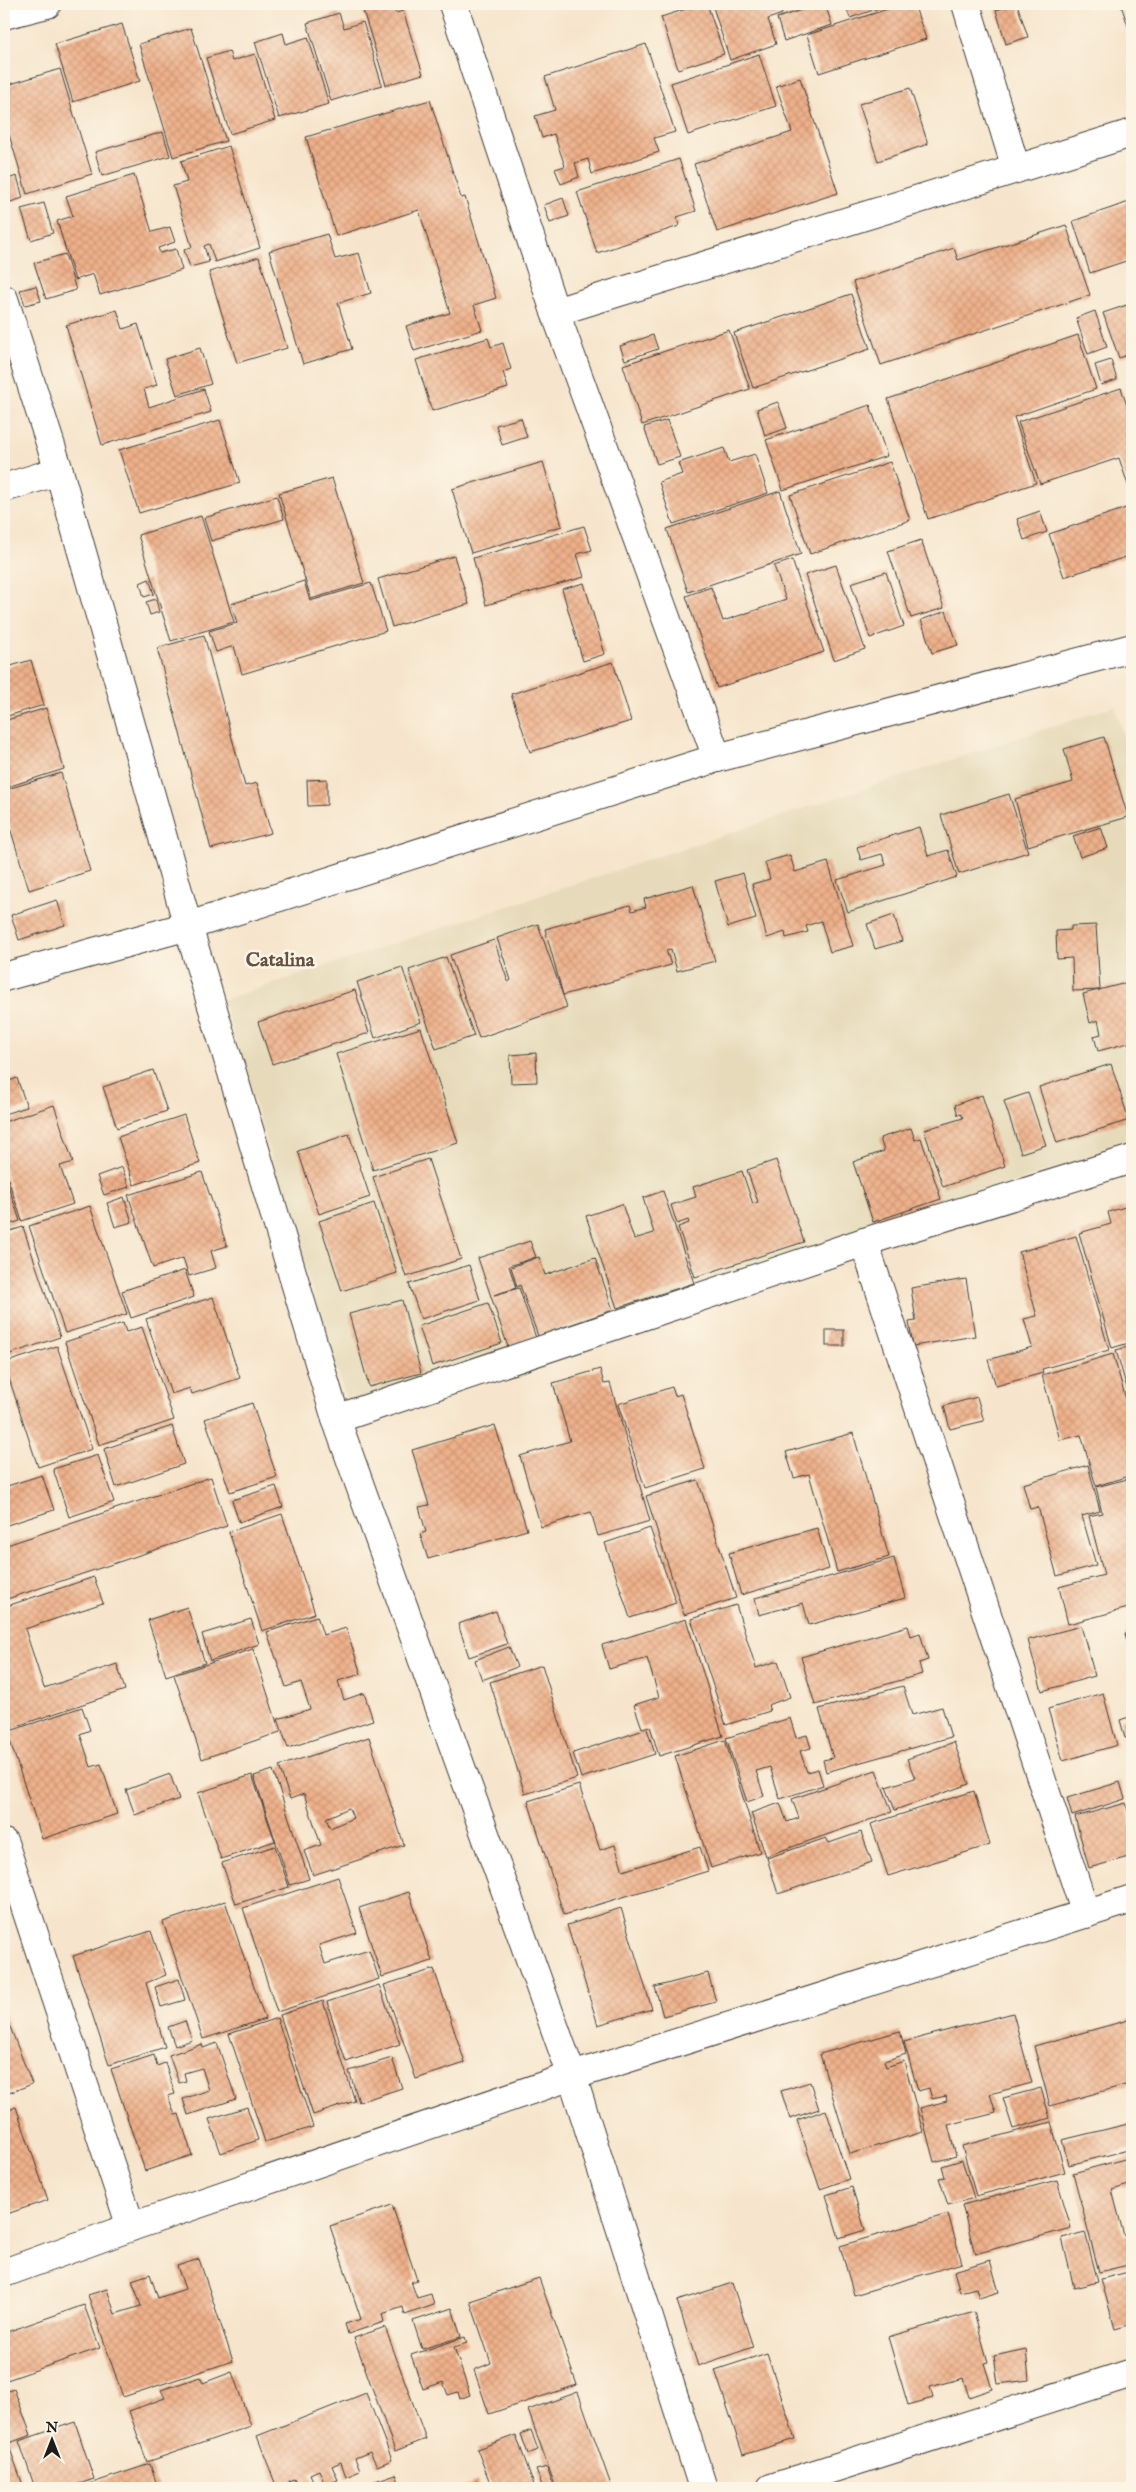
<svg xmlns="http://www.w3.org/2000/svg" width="1136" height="2492" font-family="'IM FELL English',serif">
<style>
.built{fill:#e6daba}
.building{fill:url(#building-cross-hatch);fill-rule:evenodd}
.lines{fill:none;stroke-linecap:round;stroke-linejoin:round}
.minor-casing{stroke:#3d3a36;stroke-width:30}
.minor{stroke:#fff;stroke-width:28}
.labels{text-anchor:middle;stroke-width:5;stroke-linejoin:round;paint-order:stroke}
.quarter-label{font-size:20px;font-weight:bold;fill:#665042;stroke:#fcf5e5}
</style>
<defs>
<pattern id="building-cross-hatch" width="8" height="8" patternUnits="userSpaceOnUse" patternTransform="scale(1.25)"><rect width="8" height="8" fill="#eeb08a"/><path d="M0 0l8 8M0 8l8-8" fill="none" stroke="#cc9776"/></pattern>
</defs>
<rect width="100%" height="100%" fill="#fcf5e5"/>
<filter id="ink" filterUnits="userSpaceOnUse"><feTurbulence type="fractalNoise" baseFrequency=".02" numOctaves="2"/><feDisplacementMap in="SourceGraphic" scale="10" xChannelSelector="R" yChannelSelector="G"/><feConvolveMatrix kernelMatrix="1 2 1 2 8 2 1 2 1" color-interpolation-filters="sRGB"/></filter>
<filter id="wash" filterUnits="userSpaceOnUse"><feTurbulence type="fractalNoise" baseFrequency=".0096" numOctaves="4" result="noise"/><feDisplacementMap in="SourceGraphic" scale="20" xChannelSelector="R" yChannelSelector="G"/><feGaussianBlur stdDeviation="1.12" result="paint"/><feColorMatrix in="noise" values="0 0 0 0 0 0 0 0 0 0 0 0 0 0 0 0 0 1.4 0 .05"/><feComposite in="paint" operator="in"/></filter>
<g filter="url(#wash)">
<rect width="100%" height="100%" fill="#f6e5cc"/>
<path class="built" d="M1115,706L1132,764V1143L349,1408L223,1000Z"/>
<g id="blocks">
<g class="building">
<path d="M361,4H393L396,13L403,11L423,74L386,85Z"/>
<path d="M702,4H707L724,54L678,69L661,17Z"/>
<path d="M712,4H778L782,14L768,19L776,44L730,60Z"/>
<path d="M820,4H825L832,25L784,41L777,18Z"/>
<path d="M845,4H891L850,18Z"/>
<path d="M903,4H914L926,39L819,73L807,35Z"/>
<path d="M1017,4L1028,37L1006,44L996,10Z"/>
<path d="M1125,4H1132V38L1121,5Z"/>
<path d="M339,13L344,28L363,22L382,85L331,101L307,23Z"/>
<path d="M122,24L140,81L73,102L55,44Z"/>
<path d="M191,28L226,141L173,157L139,44Z"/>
<path d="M283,33L286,44L308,37L329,104L279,118L255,42Z"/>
<path d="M646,44L675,132L654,138L659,152L592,174L588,159L575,163L579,177L561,184L555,169L565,166L554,134L542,138L535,116L555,110L545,77Z"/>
<path d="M229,51L232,61L255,54L275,120L230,134L206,58Z"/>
<path d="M759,54L776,106L688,135L671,83Z"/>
<path d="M60,69L92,174L27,194L4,118V86Z"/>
<path d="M800,78L838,193L717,232L694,164L792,132L776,86Z"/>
<path d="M910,88L928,144L878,161L859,104Z"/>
<path d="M430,100L461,198L465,197L496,298L474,305L482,330L414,351L406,326L450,313L419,210L336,236L306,137Z"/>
<path d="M163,132L170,156L102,176L95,152Z"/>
<path d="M229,146L260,248L215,262L209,244L204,246L209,262L190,267L184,250L192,247L173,186L187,182L181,161Z"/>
<path d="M679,159L696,211L677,217L679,226L597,253L577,192Z"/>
<path d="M134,175L152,232L170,227L175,242L158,248L160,253L176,249L182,270L100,295L93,274L75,280L57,221L73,216L66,196Z"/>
<path d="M17,176L23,198L4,204V180Z"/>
<path d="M563,198L569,216L550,223L544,205Z"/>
<path d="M1132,201V259L1090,273L1073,221Z"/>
<path d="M44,203L53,233L31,240L21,209Z"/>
<path d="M1066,225L1090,295L881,365L853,282L954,248L958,260Z"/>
<path d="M327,234L335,259L359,253L371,293L338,303L352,349L303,364L269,251Z"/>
<path d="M65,254L76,290L46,299L34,263Z"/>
<path d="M259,257L287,348L237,363L209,272Z"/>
<path d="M36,286L41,301L25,305L20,290Z"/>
<path d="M851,294L870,349L753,388L734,333Z"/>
<path d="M1130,304L1132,353L1119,358L1103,313Z"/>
<path d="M117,310L123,329L138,324L157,385L144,389L149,407L204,389L211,412L102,445L66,325Z"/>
<path d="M1095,311L1107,347L1088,354L1076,318Z"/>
<path d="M729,330L750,389L642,425L623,365Z"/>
<path d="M653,335L658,349L625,360L620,346Z"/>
<path d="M1078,335L1096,389L1014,417L1036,483L928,519L888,399Z"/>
<path d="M488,338L491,347L503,343L511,369L503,372L508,388L432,411L416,360Z"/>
<path d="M200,348L211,384L177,395L165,359Z"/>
<path d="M1111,360L1117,380L1101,385L1095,365Z"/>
<path d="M1132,381V397L1127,383Z"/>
<path d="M1121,388L1132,420V497L1119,458L1040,484L1018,422Z"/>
<path d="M778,402L787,428L765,436L757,409Z"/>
<path d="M870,405L887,456L783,490L766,440Z"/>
<path d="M521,418L527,437L502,445L496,425Z"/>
<path d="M220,420L240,483L139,513L119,450Z"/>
<path d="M667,420L680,457L657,464L644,427Z"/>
<path d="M724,448L729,462L755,454L768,493L673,524L659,482L682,474L678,463Z"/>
<path d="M543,462L562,526L471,553L452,489Z"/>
<path d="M890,462L910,520L810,554L790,495Z"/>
<path d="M332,478L364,583L311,599L279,493Z"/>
<path d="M780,491L801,554L688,592L667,529Z"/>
<path d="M277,496L284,519L211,541L204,518Z"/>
<path d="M1132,506V555L1064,577L1049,534Z"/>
<path d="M1040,511L1047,532L1024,540L1017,519Z"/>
<path d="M201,516L234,622L171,641L138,535Z"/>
<path d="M584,526L592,550L577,554L584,577L486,605L473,558Z"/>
<path d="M921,540L944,608L911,618L888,551Z"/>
<path d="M454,556L469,604L392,627L378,579Z"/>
<path d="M792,560L824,652L717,688L686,596L711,587L723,621L786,600L774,566Z"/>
<path d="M836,565L865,649L834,660L805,575Z"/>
<path d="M886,572L904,626L870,638L851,583Z"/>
<path d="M149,579L154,594L144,597L140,583Z"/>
<path d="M304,581L310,601L371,583L386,631L242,674L234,646L216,652L209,631L237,623L231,604Z"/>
<path d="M584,583L605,654L583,661L562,589Z"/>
<path d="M156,599L159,612L150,615L146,602Z"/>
<path d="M946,611L958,645L932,653L921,620Z"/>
<path d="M204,635L245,786L257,783L271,833L211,849L157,648Z"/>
<path d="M31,660L44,705L4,717V668Z"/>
<path d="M613,662L631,721L530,752L511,694Z"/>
<path d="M46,708L64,769L4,788V721Z"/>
<path d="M1104,737L1128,817L1028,846L1015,799L1073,782L1064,749Z"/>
<path d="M61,773L90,871L29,890L4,808V790Z"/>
<path d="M327,779V805L308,806L307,780Z"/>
<path d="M1009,794L1028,852L959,874L941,815Z"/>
<path d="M919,827L928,856L948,850L957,877L848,912L837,880L886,865L882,854L861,860L857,847Z"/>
<path d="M1101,827L1108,848L1080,857L1073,836Z"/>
<path d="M790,855L795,872L828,862L853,946L830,952L821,921L806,926L808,932L786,938L785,932L767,938L752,884L770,879L765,862Z"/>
<path d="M743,873L756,919L728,927L715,881Z"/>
<path d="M693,885L715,961L677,971L671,949L666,950L671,965L563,995L545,929L630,905L632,911L646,907L644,899Z"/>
<path d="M57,900L65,925L19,940L11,915Z"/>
<path d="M894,915L902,941L875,949L867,924Z"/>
<path d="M538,924L567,1007L479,1038L450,955L494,940L508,982L511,980L497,938Z"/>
<path d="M1096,925L1100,990L1073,991L1072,958L1057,959L1056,931L1071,930V926Z"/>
<path d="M446,957L474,1036L436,1049L409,970Z"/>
<path d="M402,967L421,1022L375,1038L357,982Z"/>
<path d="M1126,983L1132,1007V1042L1098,1051L1094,1036L1101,1034L1098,1020L1090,1023L1083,994Z"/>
<path d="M355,990L369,1033L272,1064L258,1022Z"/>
<path d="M421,1028L458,1143L373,1170L336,1054Z"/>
<path d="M536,1053L537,1082L511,1083L510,1055Z"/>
<path d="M1111,1064L1129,1120L1057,1143L1039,1087Z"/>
<path d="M153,1070L167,1111L117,1128L103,1087Z"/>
<path d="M17,1078L27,1107L4,1114V1083Z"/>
<path d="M1028,1093L1046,1145L1021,1153L1004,1101Z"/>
<path d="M982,1095L1005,1166L943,1187L924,1130L963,1118L961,1114L958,1115L955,1105Z"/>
<path d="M54,1105L73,1162L60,1166L73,1204L22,1221L4,1167V1122Z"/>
<path d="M184,1115L200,1163L134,1185L118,1137Z"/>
<path d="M911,1128L915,1140L921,1138L941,1199L873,1222L853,1162L884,1151L880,1138Z"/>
<path d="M349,1134L370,1197L319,1214L298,1151Z"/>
<path d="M428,1159L461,1259L406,1277L373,1177Z"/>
<path d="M776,1160L804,1242L695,1277L678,1227L689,1223L688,1220L677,1224L671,1205L696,1197L693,1187L742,1171L753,1204L758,1202L747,1170Z"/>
<path d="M122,1167L129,1187L104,1195L97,1176Z"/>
<path d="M202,1172L227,1246L211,1251L216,1268L189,1276L183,1258L153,1268L128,1195Z"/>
<path d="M4,1173L20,1221L4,1226Z"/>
<path d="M663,1191L694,1283L617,1308L586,1216L622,1204L634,1239L654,1233L643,1198Z"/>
<path d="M124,1197L132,1222L115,1227L107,1203Z"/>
<path d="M374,1203L397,1273L342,1291L319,1221Z"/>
<path d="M1132,1205V1342L1112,1348L1079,1233L1111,1224L1108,1212Z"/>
<path d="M90,1206L127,1314L65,1333L29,1226Z"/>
<path d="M23,1227L60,1337L4,1356V1233Z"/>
<path d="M1076,1236L1109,1350L1042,1369L1043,1373L996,1386L988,1360L1032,1347L1024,1319L1037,1316L1019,1252Z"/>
<path d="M530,1241L536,1257L509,1266L516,1288L494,1295L519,1288L537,1341L509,1350L478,1258Z"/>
<path d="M539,1257L545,1275L595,1258L613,1310L538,1336L520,1285L517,1287L511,1267Z"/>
<path d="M469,1265L480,1300L421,1319L409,1284Z"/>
<path d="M185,1270L194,1297L131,1318L122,1291Z"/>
<path d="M966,1279L975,1336L913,1346L909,1322L916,1321L911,1288Z"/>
<path d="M213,1297L240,1378L192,1394L190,1388L171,1394L146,1319Z"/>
<path d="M402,1300L421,1373L369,1387L349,1314Z"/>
<path d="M488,1303L502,1343L432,1366L419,1326Z"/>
<path d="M123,1323L126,1332L142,1327L174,1420L99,1445L65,1342Z"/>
<rect x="826" y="1330" width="18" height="16"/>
<path d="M57,1346L92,1449L38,1467L4,1363Z"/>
<path d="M1132,1346V1406L1116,1350Z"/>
<path d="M1113,1354L1132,1420V1475L1096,1486L1081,1435L1060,1440L1042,1375Z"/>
<path d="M600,1369L604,1384L610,1383L650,1521L598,1536L591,1512L541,1527L520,1456L570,1441L553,1383Z"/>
<path d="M672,1387L675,1396L681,1394L705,1469L645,1488L618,1404Z"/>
<path d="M977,1397L984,1421L950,1429L944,1406Z"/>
<path d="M252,1403L277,1477L230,1492L205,1419Z"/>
<path d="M495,1425L527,1530L428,1559L420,1534L426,1532L419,1507L429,1505L412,1450Z"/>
<path d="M172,1426L184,1464L116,1487L104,1449Z"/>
<path d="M853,1433L889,1557L837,1572L809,1474L794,1478L786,1452Z"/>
<path d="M98,1455L114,1502L69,1517L53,1469Z"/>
<path d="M1088,1465L1100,1511L1082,1516L1096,1565L1057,1576L1038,1507L1030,1509L1023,1484Z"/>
<path d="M42,1475L54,1510L4,1526V1487Z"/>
<path d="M211,1477L227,1526L4,1600V1546Z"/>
<path d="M1132,1478V1607L1068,1624L1059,1587L1104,1575L1089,1516L1102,1513L1096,1487Z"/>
<path d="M698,1480L736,1598L684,1615L646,1496Z"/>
<path d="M276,1486L283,1507L239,1522L232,1500Z"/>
<path d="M282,1514L315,1613L262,1631L229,1532Z"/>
<path d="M650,1528L676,1603L630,1618L605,1543Z"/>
<path d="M817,1528L829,1569L741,1595L729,1553Z"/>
<path d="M894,1558L905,1598L809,1625L803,1603L759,1615L755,1598Z"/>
<path d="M94,1577L103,1603L25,1629L44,1688L117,1664L125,1690L8,1729L4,1716V1607Z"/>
<path d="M736,1605L756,1668L778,1661L790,1697L768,1705L770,1711L726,1725L691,1619Z"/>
<path d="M187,1607L205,1663L166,1676L148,1620Z"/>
<path d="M496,1611L507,1644L469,1657L458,1624Z"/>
<path d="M317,1616L323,1635L346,1628L361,1674L338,1681L344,1700L364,1693L373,1720L288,1748L278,1719L310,1709L301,1682L286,1687L267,1632Z"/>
<path d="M251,1619L259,1644L210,1661L202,1634Z"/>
<path d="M686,1619L723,1736L659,1756L650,1726L642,1728L634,1705L659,1697L647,1658L609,1669L602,1645Z"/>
<path d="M908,1626L911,1636L920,1633L928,1660L919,1663L922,1674L815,1705L801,1657Z"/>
<path d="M1081,1626L1095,1676L1042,1691L1028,1640Z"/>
<path d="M1132,1632V1656L1125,1634Z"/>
<path d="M509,1647L517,1667L482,1680L475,1660Z"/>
<path d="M253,1649L280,1732L202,1759L174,1675Z"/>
<path d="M542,1665L577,1778L525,1794L490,1682Z"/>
<path d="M903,1686L912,1715L942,1707L951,1737L826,1772L823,1760L833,1758L819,1709Z"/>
<path d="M1103,1693L1117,1745L1063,1761L1048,1709Z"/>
<path d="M1132,1704V1736L1125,1738L1120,1720L1132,1716L1128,1705Z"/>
<path d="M82,1707L90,1730L80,1734L91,1767L101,1764L117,1814L42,1839L7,1732Z"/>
<path d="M790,1718L796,1738L807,1735L811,1748L800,1751L807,1772L818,1769L823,1785L780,1799L770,1767L756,1771L764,1796L747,1802L726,1738Z"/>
<path d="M647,1729L655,1754L581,1778L573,1753Z"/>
<path d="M369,1737L404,1845L313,1875L304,1851L321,1845L304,1794L290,1799L279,1766ZM349,1808L353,1818L330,1828L326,1818Z"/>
<path d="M725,1740L760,1852L711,1868L675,1756Z"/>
<path d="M954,1742L969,1784L895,1810L886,1787L915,1778L907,1759Z"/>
<path d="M273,1770L309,1879L290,1885L254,1776Z"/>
<path d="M876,1770L892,1812L766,1856L751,1813L780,1803L787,1822L799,1818L792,1799Z"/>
<path d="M170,1774L179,1799L135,1815L126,1790Z"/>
<path d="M252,1775L275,1841L221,1859L198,1793Z"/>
<path d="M1120,1782L1125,1799L1072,1816L1067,1798Z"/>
<path d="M579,1785L600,1850L615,1845L623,1871L700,1847L708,1871L564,1915L528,1801Z"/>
<path d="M974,1791L990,1845L888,1876L871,1824Z"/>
<path d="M1126,1803L1132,1827V1856L1089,1868L1075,1817Z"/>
<path d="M861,1832L872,1862L778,1894L767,1858L826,1838L829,1843Z"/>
<path d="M275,1846L289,1887L236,1904L222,1863Z"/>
<path d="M338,1877L357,1933L319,1945L325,1964L369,1950L379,1979L277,2012L243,1908Z"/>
<path d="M409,1892L432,1961L382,1977L359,1908Z"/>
<path d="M225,1901L265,2019L203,2039L163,1922Z"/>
<path d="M621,1908L652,2009L598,2025L567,1925Z"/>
<path d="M151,1931L166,1975L146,1983L165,2047L109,2065L73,1956Z"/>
<path d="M434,1969L465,2063L416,2079L384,1985Z"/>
<path d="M708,1973L716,2002L663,2016L655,1987Z"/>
<path d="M179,1979L185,2000L161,2007L155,1987Z"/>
<path d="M379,1985L400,2044L346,2062L327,2002Z"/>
<path d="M323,2001L355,2101L313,2115L280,2015Z"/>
<path d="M4,2011L32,2084L4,2095Z"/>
<path d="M1013,2013L1032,2083L990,2094L996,2113L948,2125L956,2156L934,2162L920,2108L947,2101L946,2096L932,2099L929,2088L918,2091L904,2042Z"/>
<path d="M277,2018L313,2127L265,2142L229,2034Z"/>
<path d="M1132,2019V2083L1050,2106L1034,2046Z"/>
<path d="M185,2021L192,2040L175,2046L168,2027Z"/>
<path d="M900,2031L906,2054L884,2061L886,2067L904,2061L923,2132L850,2154L820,2054Z"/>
<path d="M217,2043L236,2099L188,2115L183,2099L209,2090L202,2068L184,2073L186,2081L179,2083L169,2055L202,2044L203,2048Z"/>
<path d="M154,2055L157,2066L165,2063L175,2094L168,2096L175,2115L179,2114L192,2155L145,2171L111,2069Z"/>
<path d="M392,2058L402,2088L359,2102L349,2071Z"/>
<path d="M810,2082L819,2109L790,2119L781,2091Z"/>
<path d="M1041,2088L1050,2118L1013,2129L1003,2098Z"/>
<path d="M16,2107L48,2200L4,2215V2112Z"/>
<path d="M247,2107L258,2140L221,2153L209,2119Z"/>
<path d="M826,2110L849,2179L820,2189L797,2120Z"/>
<path d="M1051,2122L1065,2172L976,2196L962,2146Z"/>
<path d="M1132,2123V2149L1069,2165L1062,2140Z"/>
<path d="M1132,2157V2184L1112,2190L1124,2236L1132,2233V2264L1099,2272L1073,2173Z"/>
<path d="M962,2160L974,2198L948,2205L939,2178L945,2177L942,2166Z"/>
<path d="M1057,2180L1071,2228L975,2254L962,2205Z"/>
<path d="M852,2187L865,2230L839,2238L826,2195Z"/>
<path d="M392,2205L417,2280L411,2282L417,2298L431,2294L434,2305L405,2315L403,2307L382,2314L384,2322L348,2334L345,2324L361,2319L330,2226Z"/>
<path d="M948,2214L962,2263L854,2295L840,2246Z"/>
<path d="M1085,2232L1098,2282L1074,2288L1062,2238Z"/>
<path d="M199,2259L233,2361L123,2397L88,2295L107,2289L115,2314L141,2306L132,2280L150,2274L158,2298L185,2289L177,2266Z"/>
<path d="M990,2260L999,2292L979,2298L976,2288L960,2292L954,2271Z"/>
<path d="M1132,2271V2324L1115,2329L1101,2279Z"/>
<path d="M539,2278L577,2385L489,2414L474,2370L491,2363L470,2301Z"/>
<path d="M732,2283L753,2347L698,2366L677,2301Z"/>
<path d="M84,2305L100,2348L4,2381V2333Z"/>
<path d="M452,2308L461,2337L422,2349L413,2321Z"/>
<path d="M974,2312L988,2362L984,2363L992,2389L969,2397L963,2378L930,2387L933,2398L908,2405L888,2337Z"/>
<path d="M385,2327L426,2439L395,2451L354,2338Z"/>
<path d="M465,2337L467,2343L454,2347L470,2395L460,2399L458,2392L448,2395L443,2382L423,2389L411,2355Z"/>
<path d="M1026,2349L1029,2380L998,2384L994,2356Z"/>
<path d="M767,2353L795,2439L743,2455L715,2370Z"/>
<path d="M232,2372L251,2426L147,2462L129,2411L165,2398L161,2390L200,2377L203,2383Z"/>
<path d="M14,2389L31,2435L4,2445V2392Z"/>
<path d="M578,2392L612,2488H556L528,2410Z"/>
<path d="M366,2393L392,2460L377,2466L370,2452L355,2458L360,2471L346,2477L341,2462L332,2466L338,2480L325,2485L319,2470L310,2474L315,2485L307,2488H298L294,2479L288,2481L291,2488H277L257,2436Z"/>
<path d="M75,2422L94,2479L67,2488H35L19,2441Z"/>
<path d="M531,2430L538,2450L528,2454L521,2434Z"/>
<path d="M516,2435L534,2485L524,2488H492L477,2449Z"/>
<path d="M9,2446L24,2488H4V2448Z"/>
<path d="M150,2464L158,2488H77Z"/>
<path d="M547,2467L554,2487L543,2488L536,2470Z"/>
<path d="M396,2474L401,2488H354Z"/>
<path d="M477,2481L479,2488H460Z"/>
</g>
</g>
</g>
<g filter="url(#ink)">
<use href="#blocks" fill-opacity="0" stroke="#3d3a36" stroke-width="1"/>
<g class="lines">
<g class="minor-casing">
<g id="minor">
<path d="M453,4L555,312L717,758"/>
<path d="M966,4L1016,169"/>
<path d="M4,15L47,4"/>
<path d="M4,299L59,471L188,926L336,1419L572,2076L703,2488"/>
<path d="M555,312L1132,133"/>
<path d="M4,488L59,471"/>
<path d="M4,977L188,926L717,758L1132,648"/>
<path d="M864,1242L1086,1914"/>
<path d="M336,1419L864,1242L1132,1159"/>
<path d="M4,1843L131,2227"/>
<path d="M4,2273L131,2227L572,2076L1132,1899"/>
<path d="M771,2488L1132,2373"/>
</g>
</g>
<use href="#minor" class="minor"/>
</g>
</g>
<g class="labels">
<g class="quarter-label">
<text x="280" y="966">Catalina</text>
</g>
</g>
<rect width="1136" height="2492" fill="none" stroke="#fcf5e5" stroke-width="20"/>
<g transform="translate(52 2440)" stroke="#fcf5e5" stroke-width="4" paint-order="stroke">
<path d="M0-4L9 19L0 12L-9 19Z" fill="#1c1c1c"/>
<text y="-8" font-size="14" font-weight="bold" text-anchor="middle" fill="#1c1c1c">N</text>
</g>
</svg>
